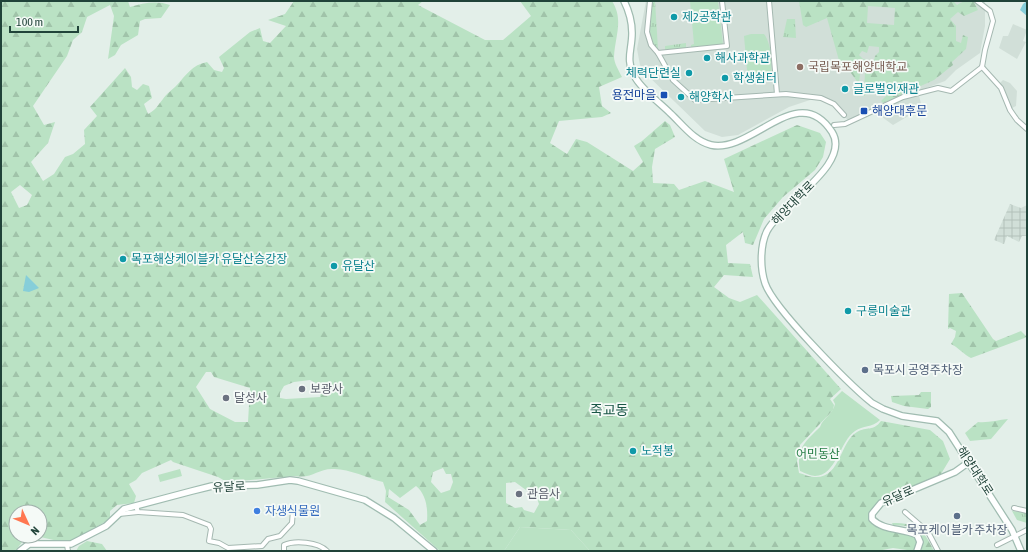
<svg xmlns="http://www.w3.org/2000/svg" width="1028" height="552" font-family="'Asap Condensed','Noto Sans KR',sans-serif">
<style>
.built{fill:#d1dfd8}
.industrial{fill:url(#industrial-grid)}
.grass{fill:url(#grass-tufts)}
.forest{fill:url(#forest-firs);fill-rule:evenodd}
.park{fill:#bae2c4}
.water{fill:#86ced9}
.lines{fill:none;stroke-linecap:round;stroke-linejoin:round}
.street-casing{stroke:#a5b8b1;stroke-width:6}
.secondary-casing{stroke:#a0bcb1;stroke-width:8}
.street{stroke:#fff;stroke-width:4}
.secondary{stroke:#fff;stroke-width:5.5}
.culture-dot{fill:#0f9aa8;stroke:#f5faf7;stroke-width:1.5}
.education-dot{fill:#8d6e63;stroke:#f5faf7;stroke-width:1.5}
.transit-dot{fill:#1a4fb4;stroke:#f5faf7;stroke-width:1.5}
.service-dot{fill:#5c6f8a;stroke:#f5faf7;stroke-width:1.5}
.worship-dot{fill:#6b7280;stroke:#f5faf7;stroke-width:1.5}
.shop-dot{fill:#3f7fe0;stroke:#f5faf7;stroke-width:1.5}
.labels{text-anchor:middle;stroke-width:3.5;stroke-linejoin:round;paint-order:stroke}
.culture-label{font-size:12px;fill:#0d838f;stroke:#f5faf7;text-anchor:start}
.education-label{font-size:12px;fill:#785e54;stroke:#f5faf7;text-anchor:start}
.transit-label{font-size:12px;fill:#164399;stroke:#f5faf7;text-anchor:end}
.street-label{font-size:12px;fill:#204339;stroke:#f5faf7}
.service-label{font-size:12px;fill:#4e5e75;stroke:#f5faf7;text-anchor:start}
.worship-label{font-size:12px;fill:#5b616d;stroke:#f5faf7;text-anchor:start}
.park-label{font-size:12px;fill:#267e46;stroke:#f5faf7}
.shop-label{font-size:12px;fill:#366cbe;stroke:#f5faf7;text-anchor:start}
.quarter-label{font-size:14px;fill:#1a5747;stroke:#f5faf7}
</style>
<defs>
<pattern id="industrial-grid" width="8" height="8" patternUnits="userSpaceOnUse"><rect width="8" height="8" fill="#d1dfd8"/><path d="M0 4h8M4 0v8" fill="none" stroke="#b3c1ba"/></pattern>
<pattern id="grass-tufts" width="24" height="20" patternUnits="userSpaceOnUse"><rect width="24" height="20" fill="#bae2c4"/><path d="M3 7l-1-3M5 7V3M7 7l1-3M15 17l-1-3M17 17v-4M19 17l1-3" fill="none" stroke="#a0c3a9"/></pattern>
<pattern id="forest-firs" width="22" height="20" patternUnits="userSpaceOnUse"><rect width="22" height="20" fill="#bae2c4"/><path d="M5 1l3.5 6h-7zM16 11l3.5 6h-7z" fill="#a0c3a9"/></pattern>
</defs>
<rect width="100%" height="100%" fill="#e3efe9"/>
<g class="built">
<path d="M646,1H985V26L980,53L956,70L945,81L918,91L922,108L893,125L882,117L880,110L877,107L849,121L829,102L813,99L789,107L738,135L722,137L705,131L644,72L640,65L637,49Z"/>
<path d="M1013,24L1027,30L1023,41L1026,42L1017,59L999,48L1003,36H1008Z"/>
<path d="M1003,80L1010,83L1017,91L1016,106L1012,108L1007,101L1004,90L999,84Z"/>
</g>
<path class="industrial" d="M1010,204L1021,208L1027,205V236H1022L1019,242L1007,236L1004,244L994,240Z"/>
<g class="grass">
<path d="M652,1H655L658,49C644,39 653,16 652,1Z"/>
<path d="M787,19H795L796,38L783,37Z"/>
<path d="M686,43V48L665,51V46Z"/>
<path d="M1012,511L1027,513V523L1017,520Z"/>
</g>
<g class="forest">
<path d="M1,1H128L130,7C143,3 157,0 170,5L161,18L145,19L140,21L138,35L121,45L115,55L108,59L114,16L110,5L87,17L82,32L73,40L67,56L33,106L44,125L55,122L48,143L31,162L43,181L54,174L65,157L73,154L85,144L84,130L97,116L90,107L125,68L131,77L132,87L137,90L143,84L149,86L152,98L144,104L148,114C157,109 157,106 163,99C166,94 172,90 176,86C187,74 192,65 207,62L214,70L222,72L224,68L219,57L250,32L260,28L263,41L270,43L286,26L268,20L285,14L294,1H423L418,5L485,40H503L531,16L520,1H612C624,20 615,36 614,57C614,63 619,71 622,77L599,87L602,106L611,113L602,117L559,121L550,143L567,154L576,139L587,142L633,171L643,162L634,146L642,141L665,121L670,125L675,137L655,149L652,167L653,183L674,184L679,190L705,181L734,192L724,159L797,125L820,133L826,142L823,157L815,170L783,197L764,219L753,245L745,243L743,232L726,245L728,263L750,264L753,277L724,275L714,287L729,298L740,302L757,295L841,389L830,399L834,405L833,410L800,445L797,461L799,473C804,474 809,477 814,477C841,479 840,441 857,432C867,426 873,432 881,421L930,430L943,441L950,459L941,474L894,494L875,505L870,513C875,535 886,528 903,532C907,533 911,535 915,537L917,540L914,551L893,548L877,551H590L571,530L520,527L504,551H440L385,502L386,491L383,482C367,478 348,468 332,469C318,469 311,479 296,476L227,482L218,477L173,462L171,460L142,473L136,480L129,484L136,496L134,503L117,505L110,511V519L72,541H58L36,536H40V512H16V536H36L23,541L15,551H1ZM20,185L32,195L27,205L19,208L11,192ZM206,372H211L214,377L250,388L248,422H235L210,409L196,387ZM310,380L322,386L320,397L286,399L280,398V393L284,386L294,382ZM443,468L446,474H451L453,482L450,490L441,493L431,482L433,472ZM515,482L537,498L539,504L534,513L524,510L522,507L515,508L506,503V483ZM416,486C426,494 428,508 427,521L420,525L409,510L388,497L389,489L400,498Z"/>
<path d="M799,1H953L957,5C963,1 967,0 974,2L978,10L964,16L958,12L950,19L956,26V41L961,43L963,35L968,37L966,49L952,62L953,65L934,80L883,103L881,101L893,89L885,81L864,96L865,71L873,65L875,56L879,52V47L869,46L867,53L862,51L859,55L863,59L869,60L870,62L860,74L859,84L848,69L840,64L827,18L806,27L803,25ZM868,6L895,8L894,25L867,23Z"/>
<path d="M962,293L993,339L996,341L1021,331L1027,337L971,358C963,354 959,348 951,344L955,337L956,331L950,328L948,329L949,294Z"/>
<path d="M921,392H931V407L928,409L904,406L892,402L891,396L919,395Z"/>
<path d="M1008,419L991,439L970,441L965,433L978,422C988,423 998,420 1008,419Z"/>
<path d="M892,523C918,523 923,529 934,551H921L923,540L921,533L906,526L893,525Z"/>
<path d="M87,541L102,544L107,551H76L79,546Z"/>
</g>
<g class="park">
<path d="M690,1H718L723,44L691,48V45L694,44Z"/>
<path d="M751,34H764C773,46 771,65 772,80L748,81L744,36Z"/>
<path d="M842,391L880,420C872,428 863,425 855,431C840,441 836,476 815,476C811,476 805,473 800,471C796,448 805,442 820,427C823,418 833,414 835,404L833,400Z"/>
<path d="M180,469L182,476L160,482L158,475Z"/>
<path d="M520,527L571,530L590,551H504Z"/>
</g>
<g class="water">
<path d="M1027,1V16L1020,10L1023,4Z"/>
<path d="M26,275L39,288L29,292L23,291Z"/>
</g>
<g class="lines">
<g class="street-casing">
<g id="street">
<path d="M650,1L647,32L651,45L658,53L673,80L695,100L786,94L821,98L834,104L844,115"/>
<path d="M769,1L777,94"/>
<path d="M977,1L990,11L993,21L985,50L982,67"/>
<path d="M658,53L727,46L722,1"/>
<path d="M982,67L1001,88L1010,110L1017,120L1027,129"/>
<path d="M834,125L845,124L903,97L938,88L951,91L982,67"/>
<path d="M136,506L138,512L183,515L209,525L211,529L209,541L219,543L228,548L262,546L268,539L280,536L292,523L293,510L277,511"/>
<path d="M1014,508L1027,511"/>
<path d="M905,512L928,532L938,551"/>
<path d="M119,514L138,512"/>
<path d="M67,545L68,551"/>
<path d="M997,545L1027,530"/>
<path d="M284,551V545C295,540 318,542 327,551"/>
</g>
</g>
<g class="secondary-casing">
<g id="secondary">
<path d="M624,1C629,11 632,22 632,33C632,51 625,59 635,77C641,89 660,103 670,113C682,124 694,141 711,145C752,154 798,79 832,132C852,164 782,203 767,231C760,245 760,268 765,283C773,308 849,384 872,403L883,409L902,416L937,421L949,432L1012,530L1021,551"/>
<path d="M20,551L29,544H71L106,526L124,509L192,491L212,486L257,485L290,480L298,481L365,500L394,518L434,551"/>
<path d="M917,551L920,542L917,535C903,528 883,531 872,519V514L881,503L955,472L969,462"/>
</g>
</g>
<use href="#street" class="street"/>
<use href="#secondary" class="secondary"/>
</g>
<g class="culture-dot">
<circle cx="674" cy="17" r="4"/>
<circle cx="707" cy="58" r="4"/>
<circle cx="689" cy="73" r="4"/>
<circle cx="725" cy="78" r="4"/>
<circle cx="845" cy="89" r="4"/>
<circle cx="681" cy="97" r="4"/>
<circle cx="123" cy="259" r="4"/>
<circle cx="334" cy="266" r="4"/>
<circle cx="848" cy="311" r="4"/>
<circle cx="633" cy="451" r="4"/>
</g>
<circle class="education-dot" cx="800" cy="67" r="4"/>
<g class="transit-dot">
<rect x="660" y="91" width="8" height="8" rx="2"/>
<rect x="860" y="107" width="8" height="8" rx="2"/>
</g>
<g class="service-dot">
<circle cx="865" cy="370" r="4"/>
<circle cx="957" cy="516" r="4"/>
</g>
<g class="worship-dot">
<circle cx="302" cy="389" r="4"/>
<circle cx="226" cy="398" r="4"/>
<circle cx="519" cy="494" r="4"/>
</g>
<circle class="shop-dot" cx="257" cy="511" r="4"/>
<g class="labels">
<g class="culture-label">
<text x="682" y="21">제2공학관</text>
<text x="715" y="62">해사과학관</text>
<text x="681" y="77" text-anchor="end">체력단련실</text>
<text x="733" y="82">학생쉼터</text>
<text x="853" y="93">글로벌인재관</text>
<text x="689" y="101">해양학사</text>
<text x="131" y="263">목포해상케이블카 유달산승강장</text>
<text x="342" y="270">유달산</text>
<text x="856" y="315">구릉미술관</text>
<text x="641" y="455">노적봉</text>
</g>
<g class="education-label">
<text x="808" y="71">국립목포해양대학교</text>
</g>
<g class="transit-label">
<text x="656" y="99">용전마을</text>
<text x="872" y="115" text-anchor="start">해양대후문</text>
</g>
<g class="street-label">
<text transform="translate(793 203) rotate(-46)" y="4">해양대학로</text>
<text transform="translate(975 471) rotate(57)" y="4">해양대학로</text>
<text transform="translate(229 487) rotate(-3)" y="4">유달로</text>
<text transform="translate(898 496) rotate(-24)" y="4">유달로</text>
</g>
<g class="service-label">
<text x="873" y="374">목포시 공영주차장</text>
<text x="957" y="534" text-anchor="middle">목포케이블카 주차장</text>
</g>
<g class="worship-label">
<text x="310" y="393">보광사</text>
<text x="234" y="402">달성사</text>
<text x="527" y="498">관음사</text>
</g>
<g class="park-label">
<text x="818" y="458">어민동산</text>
</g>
<g class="shop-label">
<text x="265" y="515">자생식물원</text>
</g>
<g class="quarter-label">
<text x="609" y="415">죽교동</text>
</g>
</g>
<rect width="1028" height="552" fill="none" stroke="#204339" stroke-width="4"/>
<g transform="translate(28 524) rotate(134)"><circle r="19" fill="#f5faf7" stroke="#a0b1ab"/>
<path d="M0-3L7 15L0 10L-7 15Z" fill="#ff7751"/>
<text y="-6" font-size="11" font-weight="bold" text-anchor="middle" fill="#204339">N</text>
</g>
<path d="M10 26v6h68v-6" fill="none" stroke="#204339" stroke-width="2"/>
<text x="16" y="26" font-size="12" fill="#204339" stroke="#f5faf7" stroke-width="3" paint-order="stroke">100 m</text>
</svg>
